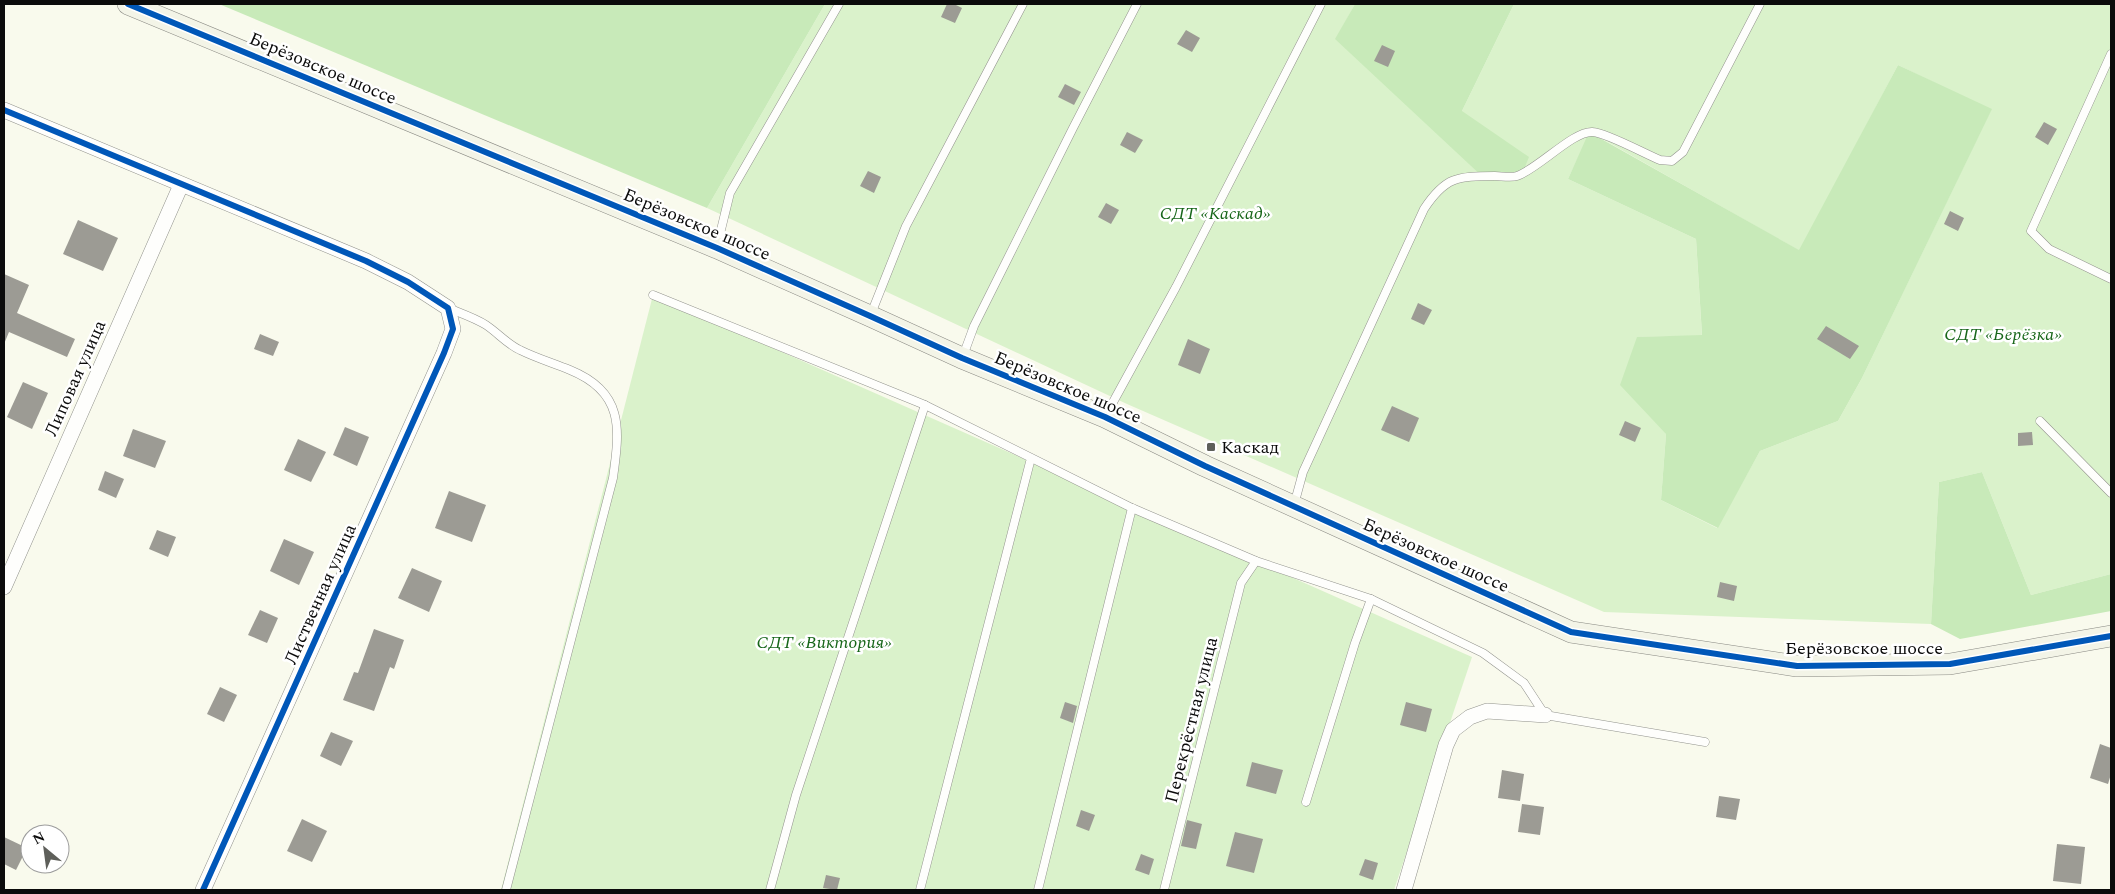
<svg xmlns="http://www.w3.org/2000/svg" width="2115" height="894" font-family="Spectral,serif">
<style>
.green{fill:#daf2cb;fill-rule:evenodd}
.forest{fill:#c8eab9}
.building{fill:#9c9b94}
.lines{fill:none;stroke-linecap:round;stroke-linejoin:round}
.lane-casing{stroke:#92938d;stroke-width:9}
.street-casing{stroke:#92938d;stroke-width:16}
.secondary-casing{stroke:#898983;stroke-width:22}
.lane{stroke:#fefefc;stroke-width:8}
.street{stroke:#fefefc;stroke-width:15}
.secondary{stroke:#f3f4e7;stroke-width:21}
.cycleway-casing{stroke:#fff;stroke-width:9}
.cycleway{stroke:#0057b8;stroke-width:6}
.poi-dot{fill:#5e5f5a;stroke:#fff;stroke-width:2}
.labels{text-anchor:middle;stroke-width:5;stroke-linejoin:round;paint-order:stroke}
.street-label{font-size:18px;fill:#0b0b0b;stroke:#fff}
.park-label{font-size:18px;font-style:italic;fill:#176619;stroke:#fff}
.poi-label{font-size:18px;fill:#0b0b0b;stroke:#fff;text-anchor:start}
</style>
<rect width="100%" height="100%" fill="#f9faed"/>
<g class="green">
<path d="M825,4H1355L1336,39L1462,111L1514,4H2111V574L2031,595L1982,472L1939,482L1931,624L1604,612L1127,404L707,208ZM1898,65L1991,110L1862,378L1838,421L1760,451L1717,528L1661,500L1666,434L1637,337L1702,336L1696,239L1568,179L1590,132L1800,251Z"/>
<path d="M653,295L1472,657L1394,890H501Z"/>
</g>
<g class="forest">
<path d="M219,4H825L707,208Z"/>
<path d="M1355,4H1514L1462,111L1529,157L1522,174L1485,179L1335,39Z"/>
<path d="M1898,65L1992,109L1862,378L1838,421L1760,451L1718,528L1661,500L1666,434L1620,385L1637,337L1702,335L1696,239L1568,179L1589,132L1799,250Z"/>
<path d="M1982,472L2031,595L2111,574V611L1960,639L1931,624L1939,482Z"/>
</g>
<g class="building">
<path d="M947,4H954L962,8L955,23L941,17Z"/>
<path d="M1186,30L1200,38L1192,52L1177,44Z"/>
<path d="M1382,45L1395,51L1388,67L1374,61Z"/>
<path d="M1065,84L1081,92L1074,105L1058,97Z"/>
<path d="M2044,122L2057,129L2048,145L2035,137Z"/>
<path d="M1127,132L1143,140L1135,153L1120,145Z"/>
<path d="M868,171L881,177L874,193L860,186Z"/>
<path d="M1106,203L1119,210L1111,224L1098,217Z"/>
<path d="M1950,211L1964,218L1958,231L1944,224Z"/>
<path d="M78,220L118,238L103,271L63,254Z"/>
<path d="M4,274L29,285L17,313L75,339L67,357L9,332L4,344Z"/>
<path d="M1418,303L1432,310L1424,325L1411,319Z"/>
<path d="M1826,326L1859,346L1850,359L1817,339Z"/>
<path d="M260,334L279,342L273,356L254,349Z"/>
<path d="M1188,339L1210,349L1200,374L1178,365Z"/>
<path d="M23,382L48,393L32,429L7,417Z"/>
<path d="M1392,406L1419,418L1409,442L1381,430Z"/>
<path d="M1625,421L1641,428L1635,442L1619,435Z"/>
<path d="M345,427L369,437L357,466L333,455Z"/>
<path d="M133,429L166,441L155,468L123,456Z"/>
<path d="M2032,432L2033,445L2018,446V433Z"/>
<path d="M298,439L326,452L311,482L284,470Z"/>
<path d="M105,471L124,479L116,498L98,490Z"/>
<path d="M449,491L486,505L472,542L435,528Z"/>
<path d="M157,530L176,537L168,557L149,549Z"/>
<path d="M284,539L314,552L299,585L270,571Z"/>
<path d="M412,568L442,581L429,612L398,598Z"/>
<path d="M1720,582L1737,586L1734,601L1717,597Z"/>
<path d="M260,610L278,618L267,643L248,635Z"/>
<path d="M374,629L404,640L394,669L390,667L374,711L343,700L354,672L358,673Z"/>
<path d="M220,687L237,695L224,722L207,714Z"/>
<path d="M1065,702L1077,706L1073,723L1060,718Z"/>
<path d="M1406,702L1432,709L1426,732L1400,725Z"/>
<path d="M331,732L353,741L341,766L320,756Z"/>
<path d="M2100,744L2111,748V774L2108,784L2090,778Z"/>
<path d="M1252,762L1283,770L1276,794L1246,786Z"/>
<path d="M1502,770L1524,774L1520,801L1498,798Z"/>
<path d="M1719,796L1740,799L1736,820L1716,817Z"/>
<path d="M1522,804L1544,807L1540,835L1518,832Z"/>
<path d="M1081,810L1095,815L1089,831L1076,826Z"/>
<path d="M302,819L327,831L312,862L287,851Z"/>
<path d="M1187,820L1202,824L1196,849L1181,846Z"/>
<path d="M1235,832L1263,839L1254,873L1226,866Z"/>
<path d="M4,837L27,848L16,870L4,864Z"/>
<path d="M2057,844L2085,847L2081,884L2053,881Z"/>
<path d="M1141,854L1154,859L1149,875L1135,870Z"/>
<path d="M1365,859L1378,863L1373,880L1359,875Z"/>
<path d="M826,875L840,878L837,890L823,888Z"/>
</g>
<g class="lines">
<g class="lane-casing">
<g id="lane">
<path d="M2111,54L2031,231L2049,249L2111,279"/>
<path d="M717,246L730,193L839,4"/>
<path d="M653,295L925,405L1132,508L1256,561L1371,599L1483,653L1524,683L1545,715L1705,742"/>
<path d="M448,308C460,313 475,318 486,325C498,333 507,344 520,350C536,358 553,363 570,370C624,392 620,428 613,478L506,890"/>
<path d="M871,314L906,226L1023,4"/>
<path d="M963,356L974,326L1073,128L1137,4"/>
<path d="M1106,415L1176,287L1321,4"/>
<path d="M2040,421L2111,493"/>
<path d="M1294,505L1303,472L1424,209C1445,177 1457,176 1495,176C1501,176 1511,178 1517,176C1538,169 1574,130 1593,132C1607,133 1645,154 1660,160L1672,161L1683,152L1760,4"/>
<path d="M1306,802L1355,643L1371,599"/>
<path d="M770,890L796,795L925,405"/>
<path d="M920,890L1030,462"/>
<path d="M1038,890L1132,508"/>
<path d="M1164,890L1241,583L1256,561"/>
</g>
</g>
<g class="street-casing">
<g id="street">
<path d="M4,110L366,261L408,282L448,308L453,329L444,353L203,890"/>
<path d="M4,587L181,185"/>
<path d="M1404,890L1446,745L1453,730L1470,717L1487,711L1545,715"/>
</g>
</g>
<g class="secondary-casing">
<path id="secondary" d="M128,4L717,248L870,316L962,358L1105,417L1205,466L1571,632L1797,666L1950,664L2111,636"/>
</g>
<use href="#lane" class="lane"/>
<use href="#street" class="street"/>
<use href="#secondary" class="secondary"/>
<g class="cycleway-casing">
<g id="cycleway">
<path d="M128,4L717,248L870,316L962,358L1105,417L1205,466L1571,632L1797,666L1950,664L2111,636"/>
<path d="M4,110L366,261L408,282L448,308L453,329L444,353L203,890"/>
</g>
</g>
<use href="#cycleway" class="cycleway"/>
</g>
<rect class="poi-dot" x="1206" y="442" width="10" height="10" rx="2.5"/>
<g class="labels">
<g class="street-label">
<text transform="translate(323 68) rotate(23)" y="6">Берёзовское шоссе</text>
<text transform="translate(697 224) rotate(23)" y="6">Берёзовское шоссе</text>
<text transform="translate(75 378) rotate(-66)" y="6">Липовая улица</text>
<text transform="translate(1068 387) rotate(23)" y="6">Берёзовское шоссе</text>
<text transform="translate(1436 555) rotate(24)" y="6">Берёзовское шоссе</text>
<text transform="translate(320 594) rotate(-66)" y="6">Лиственная улица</text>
<text x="1864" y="654">Берёзовское шоссе</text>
<text transform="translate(1191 720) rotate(-76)" y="6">Перекрёстная улица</text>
</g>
<g class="park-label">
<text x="1215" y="219">СДТ «Каскад»</text>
<text x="2003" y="340">СДТ «Берёзка»</text>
<text x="824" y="648">СДТ «Виктория»</text>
</g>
<g class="poi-label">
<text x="1221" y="453">Каскад</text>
</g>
</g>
<rect width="2115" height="894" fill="none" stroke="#0b0b0b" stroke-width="10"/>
<g transform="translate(45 849) rotate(331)"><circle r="24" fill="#ffffff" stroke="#9d9d9d"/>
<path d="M0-4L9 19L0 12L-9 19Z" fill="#5e5f5a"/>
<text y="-8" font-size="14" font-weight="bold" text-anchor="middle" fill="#0b0b0b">N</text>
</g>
</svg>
